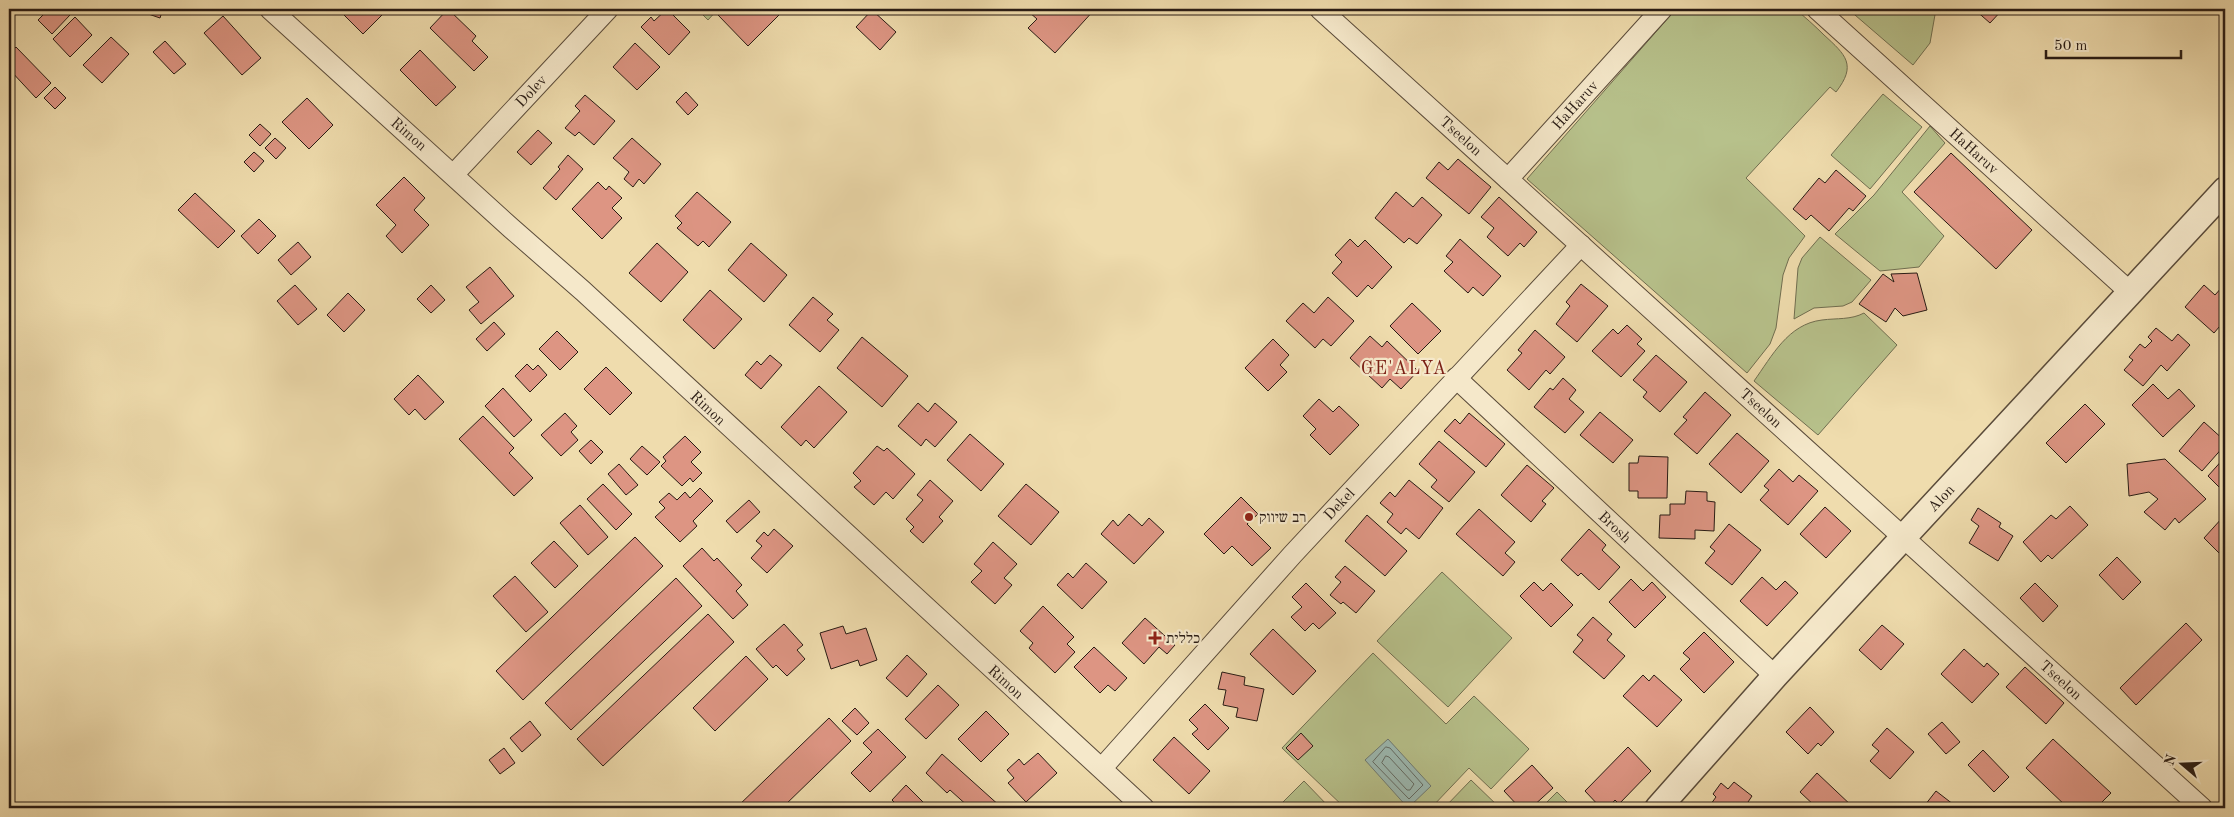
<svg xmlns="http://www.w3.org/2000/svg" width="2234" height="817" font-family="'Old Standard TT','Frank Ruhl Libre',serif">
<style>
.green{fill:#b7c18b;stroke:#706e50}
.water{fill:#9cbab3;stroke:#6e7a73}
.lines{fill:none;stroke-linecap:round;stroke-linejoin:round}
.shore{stroke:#626a64;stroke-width:1}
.building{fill:#dd9583;stroke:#281b14}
.minor-casing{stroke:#5a4b3a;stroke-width:22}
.tertiary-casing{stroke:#5a4b3a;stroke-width:28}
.minor{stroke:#f5e8ca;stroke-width:20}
.tertiary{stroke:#f5e8ca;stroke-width:25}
.poi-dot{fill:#8f2418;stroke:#f5e8ca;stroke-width:2}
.labels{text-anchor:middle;stroke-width:4.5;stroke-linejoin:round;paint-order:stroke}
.street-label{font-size:15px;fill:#281b14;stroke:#f5e8ca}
.poi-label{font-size:15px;fill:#281b14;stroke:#f5e8ca;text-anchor:start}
.quarter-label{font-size:18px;letter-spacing:1px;fill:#7a1f14;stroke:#f5e8ca}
</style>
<rect width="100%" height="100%" fill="#efdcad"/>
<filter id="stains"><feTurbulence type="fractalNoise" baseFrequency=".004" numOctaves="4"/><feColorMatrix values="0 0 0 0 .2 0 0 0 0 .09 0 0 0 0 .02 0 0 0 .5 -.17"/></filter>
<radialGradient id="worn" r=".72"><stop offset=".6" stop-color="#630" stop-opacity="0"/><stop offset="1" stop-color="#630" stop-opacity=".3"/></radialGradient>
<g class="green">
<path d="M697,9H718L708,20Z"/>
<path d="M1676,9H1795C1805,17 1815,26 1824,35C1846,55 1857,65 1836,92L1830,87L1746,178L1805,236L1789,258L1783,275L1776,328L1770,344L1747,373L1527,179Z"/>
<path d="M1848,9H1936L1930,43L1913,65Z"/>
<path d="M1883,94L1922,127L1870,189L1831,155Z"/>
<path d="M1930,126L1945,143L1902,192L1944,236L1919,267L1880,271L1835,234L1874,195Z"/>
<path d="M1820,237L1871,280L1852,302L1843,306L1814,308L1794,319L1798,268L1802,258Z"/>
<path d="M1864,313L1897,345L1818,435L1754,381C1772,356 1788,324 1822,320C1837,318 1851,320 1864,313Z"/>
<path d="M1442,572L1512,638L1448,707L1377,641Z"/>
<path d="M1373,653L1446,724L1474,696L1529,749L1491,789L1469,768L1431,808H1345L1282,748Z"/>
<path d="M1471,780L1500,808H1444Z"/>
<path d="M1304,781L1330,808H1277Z"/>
<path d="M1557,792L1573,808H1541Z"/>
</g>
<path class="water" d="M1388,739L1431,786L1408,808L1365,760Z"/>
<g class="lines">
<g class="shore">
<path d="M1386,747L1390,748L1423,785L1409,799L1373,762Z"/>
<path d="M1386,756L1389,757L1414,784L1410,790H1407L1382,763Z"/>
</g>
</g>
<g class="building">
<path d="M49,9H64L70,15L52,34L38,20Z"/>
<path d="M134,9H163L160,18Z"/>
<path d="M345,9H385L387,10L363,34L341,12Z"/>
<path d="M448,9L476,36L472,41L488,57L474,71L430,28Z"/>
<path d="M667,9L690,32L669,55L641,27L651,17L654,21Z"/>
<path d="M724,9H785L748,46L718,15Z"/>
<path d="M1032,9H1095L1055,53L1028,28L1037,19L1029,12Z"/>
<path d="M1974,9H2003L1990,23Z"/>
<path d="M872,10L896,32L880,50L856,27Z"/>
<path d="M223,16L261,58L242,75L204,33Z"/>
<path d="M75,17L92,35L70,57L53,39Z"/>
<path d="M111,37L129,54L102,83L83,65Z"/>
<path d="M165,41L186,64L174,74L153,52Z"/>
<path d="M635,43L660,67L637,90L613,67Z"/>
<path d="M16,47L51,83L36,98L9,69V54Z"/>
<path d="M420,50L456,87L436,106L400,70Z"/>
<path d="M55,87L66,98L55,109L44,98Z"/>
<path d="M686,92L698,105L688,115L676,102Z"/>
<path d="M585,95L615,121L594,145L579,132L575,136L565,128L580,111L575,106Z"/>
<path d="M307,98L333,125L309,149L282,122Z"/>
<path d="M260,124L271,134L260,146L249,135Z"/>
<path d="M538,130L552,143L531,165L517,152Z"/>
<path d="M275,138L286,148L276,159L265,148Z"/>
<path d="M632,138L661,164L644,184L639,179L633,187L624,179L629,172L613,158Z"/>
<path d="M254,152L264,161L254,172L244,162Z"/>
<path d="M1951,153L2032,230L1996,269L1914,192Z"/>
<path d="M568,155L583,169L556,200L543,188L560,169L558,167Z"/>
<path d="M1458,159L1491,187L1469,214L1426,178L1439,162L1448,170Z"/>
<path d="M1836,170L1866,196L1853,211L1849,208L1829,231L1811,215L1806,220L1793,209L1819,178L1825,183Z"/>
<path d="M404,177L425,198L414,210L429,225L402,253L386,236L396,225L376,205Z"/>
<path d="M598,182L606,190L609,186L622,198L612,208L622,218L602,239L572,209Z"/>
<path d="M697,192L731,222L709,247L703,241L698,246L677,228L682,223L675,216Z"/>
<path d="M1396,192L1413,207L1422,197L1442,215L1417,244L1409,238L1404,243L1375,218Z"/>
<path d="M195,193L235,231L218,248L178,210Z"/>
<path d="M1499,197L1537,232L1524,247L1520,243L1508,256L1487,237L1494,228L1481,217Z"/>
<path d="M259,219L276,236L258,254L241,236Z"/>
<path d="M1350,239L1358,247L1365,240L1392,267L1372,289L1368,285L1357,297L1332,273L1342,262L1335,255Z"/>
<path d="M1460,239L1501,276L1483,296L1473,287L1468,293L1444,271L1453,262L1446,256Z"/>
<path d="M298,242L311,257L291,275L278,260Z"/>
<path d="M657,243L688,272L661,302L629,273Z"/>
<path d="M751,243L787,275L764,302L728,270Z"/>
<path d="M490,267L514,296L481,324L469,310L479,302L466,287Z"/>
<path d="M1917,273L1927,310L1903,316L1895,308L1886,322L1859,304L1883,274L1894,282L1891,274Z"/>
<path d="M1581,284L1608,306L1577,342L1556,324L1570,306L1566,302Z"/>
<path d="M295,285L317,309L298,325L277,301Z"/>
<path d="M431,285L445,300L431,313L417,299Z"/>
<path d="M2204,285L2215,295L2223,286L2225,287V320L2214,333L2185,307Z"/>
<path d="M710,290L742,319L714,349L683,320Z"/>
<path d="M348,293L365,310L344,332L327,315Z"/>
<path d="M813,297L833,314L827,320L839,330L820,352L789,325Z"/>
<path d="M1328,297L1354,321L1331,346L1323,339L1315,348L1286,321L1303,303L1314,313Z"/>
<path d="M1412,303L1441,331L1418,354L1390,326Z"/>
<path d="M494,322L505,334L487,351L476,339Z"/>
<path d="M1627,325L1642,339L1637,344L1645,351L1621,377L1592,351L1613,329L1618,334Z"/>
<path d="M2156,328L2172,341L2178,334L2190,345L2167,371L2161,365L2143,386L2124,370L2133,360L2129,357L2140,344L2145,348L2152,341L2148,337Z"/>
<path d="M1535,330L1565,357L1550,374L1546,370L1529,390L1507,370L1522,353L1518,350Z"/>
<path d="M557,331L578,352L560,370L539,349Z"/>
<path d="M1370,336L1382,347L1387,341L1418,371L1401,389L1390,379L1382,388L1350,358Z"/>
<path d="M862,337L908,376L882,407L837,368Z"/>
<path d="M1273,339L1289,355L1280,365L1287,372L1268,391L1245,368Z"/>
<path d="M770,355L782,365L761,389L745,375L757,361L761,365Z"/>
<path d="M1656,355L1687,382L1660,412L1643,397L1647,392L1633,380Z"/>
<path d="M527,364L533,370L538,365L547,375L530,392L515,376Z"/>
<path d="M606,367L632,393L610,415L584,389Z"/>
<path d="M418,375L444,402L425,420L415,409L409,415L394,399Z"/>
<path d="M1563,378L1576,390L1569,399L1584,412L1565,433L1534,407L1550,388L1553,390Z"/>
<path d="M2153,384L2168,399L2179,389L2195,406L2163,437L2132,405Z"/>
<path d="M819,386L847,412L814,448L806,440L801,446L781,427Z"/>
<path d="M503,388L532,420L514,437L485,406Z"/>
<path d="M1705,392L1731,415L1697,454L1674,434L1687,420L1683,417Z"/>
<path d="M1319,399L1333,412L1339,406L1359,425L1330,455L1310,435L1316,429L1303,416Z"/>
<path d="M918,403L928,412L935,403L957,422L935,447L926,439L921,446L898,426Z"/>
<path d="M2085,404L2105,424L2066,463L2046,443Z"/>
<path d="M1600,412L1633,440L1613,463L1580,435Z"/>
<path d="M565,413L577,426L571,432L578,440L561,456L541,435Z"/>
<path d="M1469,413L1505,444L1486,467L1444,431L1455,419L1460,424Z"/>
<path d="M483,416L514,448L509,453L533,478L514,496L459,439Z"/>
<path d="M2204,422L2225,441V445L2202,471L2179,451Z"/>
<path d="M1737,433L1769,461L1741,493L1709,464Z"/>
<path d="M970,434L1004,464L981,491L947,460Z"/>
<path d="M685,436L701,452L691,462L702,473L693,482L690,478L682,486L661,466L666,461L663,457Z"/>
<path d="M591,440L603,452L591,464L579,451Z"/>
<path d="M1439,441L1475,472L1449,502L1431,487L1437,480L1419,464Z"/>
<path d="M642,446L660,462L647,475L630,459Z"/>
<path d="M877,446L884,451L887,448L915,474L893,499L886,492L874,505L854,487L861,481L853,473Z"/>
<path d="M1639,456L1668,457L1667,498H1638V491H1629V463H1638Z"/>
<path d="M2225,457V493L2208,476Z"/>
<path d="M2165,459L2206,499L2179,523L2175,518L2165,530L2144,512L2158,499L2149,492L2129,496L2127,464Z"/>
<path d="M619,464L638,485L626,495L608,474Z"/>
<path d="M1527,465L1554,488L1542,501L1546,504L1531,522L1501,495Z"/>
<path d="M1779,469L1793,482L1799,475L1818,491L1788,525L1760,500L1769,490L1764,486Z"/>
<path d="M930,480L953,501L939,517L943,521L923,543L910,531L914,527L906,519L923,500L917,495Z"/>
<path d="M1409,480L1443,508L1419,539L1406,528L1401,534L1387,522L1393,514L1380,503L1390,492L1395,497Z"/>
<path d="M603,484L632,514L616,530L587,499Z"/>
<path d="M1026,484L1059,512L1031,545L998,516Z"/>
<path d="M700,488L713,501L693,521L697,526L680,542L655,517L665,508L659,502L669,493L677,500L685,492L690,498Z"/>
<path d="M1686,491L1707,492V501L1715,502L1714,531L1695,530V539L1659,538L1660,515H1670V504H1685Z"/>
<path d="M1241,497L1258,514L1247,524L1271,548L1252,566L1232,546L1224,554L1204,534Z"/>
<path d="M749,500L760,512L737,533L726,521Z"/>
<path d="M580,505L608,537L588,555L560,523Z"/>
<path d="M2070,506L2088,525L2052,559L2048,555L2041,562L2023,542L2051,515L2056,519Z"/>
<path d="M1825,507L1851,531L1826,558L1800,534Z"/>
<path d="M1978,508L2001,523L1999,527L2013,536L1998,561L1969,543L1979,526L1971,520Z"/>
<path d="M1479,509L1515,542L1505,553L1515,562L1503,576L1456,534Z"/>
<path d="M1129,514L1142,526L1149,518L1164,532L1134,564L1101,534L1113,520L1118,526Z"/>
<path d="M1367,515L1407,551L1385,576L1345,541Z"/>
<path d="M2223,517L2225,519V559L2204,538Z"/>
<path d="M1729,524L1761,550L1732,585L1705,563L1715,551L1710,547Z"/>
<path d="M774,529L793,546L767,573L751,558L762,546L756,541L764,532L768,536Z"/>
<path d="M1589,529L1606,545L1602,550L1620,567L1599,590L1581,573L1578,576L1561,560Z"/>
<path d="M635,537L663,566L523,700L496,671Z"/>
<path d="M554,541L578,566L555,588L531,563Z"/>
<path d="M993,542L1017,564L1004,578L1012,585L995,604L971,582L982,571L974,564Z"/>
<path d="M702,548L714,561L717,558L742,585L736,591L748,605L733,619L683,566Z"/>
<path d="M2117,557L2141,582L2123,600L2099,575Z"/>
<path d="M1086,563L1107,582L1082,609L1057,585L1068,573L1073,578Z"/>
<path d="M1345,566L1375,591L1356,613L1343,602L1341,604L1330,595L1341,582L1335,577Z"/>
<path d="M515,576L548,612L526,632L493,596Z"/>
<path d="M1762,577L1776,590L1785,581L1798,593L1767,626L1740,601Z"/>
<path d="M676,578L702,606L571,730L545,703Z"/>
<path d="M1631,579L1643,591L1652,582L1666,597L1635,628L1609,602Z"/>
<path d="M1534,582L1543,591L1551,583L1573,605L1551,627L1520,596Z"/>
<path d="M1306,583L1336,613L1319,629L1313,623L1305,631L1291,617L1302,607L1292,597Z"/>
<path d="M2035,583L2058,606L2043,622L2020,598Z"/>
<path d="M1043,606L1074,637L1067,644L1075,652L1055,673L1029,648L1033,643L1020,631Z"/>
<path d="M708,614L734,642L603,766L577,739Z"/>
<path d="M1593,617L1612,634L1607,640L1625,656L1604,679L1573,652L1583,640L1577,635Z"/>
<path d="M1145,618L1175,645L1167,654L1159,647L1144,664L1122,643Z"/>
<path d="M2186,623L2202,640L2136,705L2120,688Z"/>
<path d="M784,624L803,645L797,650L805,659L787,676L776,665L773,668L756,649Z"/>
<path d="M1882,625L1904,644L1881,670L1859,650Z"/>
<path d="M843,626L846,634L866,628L877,660L860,666L858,660L831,669L820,633Z"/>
<path d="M1273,629L1316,671L1293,695L1250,654Z"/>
<path d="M1704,632L1734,662L1704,693L1680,669L1690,659L1683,653Z"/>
<path d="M1094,647L1127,678L1115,691L1108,685L1100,693L1074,667Z"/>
<path d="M1964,649L1984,667L1987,663L1999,674L1972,703L1941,674Z"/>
<path d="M907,655L927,674L907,697L886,678Z"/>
<path d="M746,656L768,679L715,731L693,708Z"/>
<path d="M2025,667L2064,703L2046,724L2006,687Z"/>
<path d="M1222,672L1245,677L1244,685L1264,689L1257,721L1236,717L1238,708L1223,705L1226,690L1218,689Z"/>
<path d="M1643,675L1649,681L1654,675L1682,700L1657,727L1623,696Z"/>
<path d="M938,685L959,705L926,739L905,719Z"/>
<path d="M1205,704L1229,728L1208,750L1192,734L1198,729L1189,720Z"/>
<path d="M1810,707L1834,732L1821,746L1818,743L1808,754L1786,732Z"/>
<path d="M855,708L869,723L857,735L842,721Z"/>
<path d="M986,711L1009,734L981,762L958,739Z"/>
<path d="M829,718L851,741L782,808H736Z"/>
<path d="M530,721L541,735L522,752L510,738Z"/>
<path d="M1942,722L1960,742L1946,754L1928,734Z"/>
<path d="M1887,728L1914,752L1890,779L1870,761L1879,751L1872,745Z"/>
<path d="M878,729L906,757L870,792L851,773L872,752L863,743Z"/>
<path d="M1301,733L1313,746L1298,760L1286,748Z"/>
<path d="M1174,737L1210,771L1189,794L1153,760Z"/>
<path d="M2053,739L2111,793L2096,808H2068L2026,768Z"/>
<path d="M1628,747L1651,771L1619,804L1615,800L1608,808H1601L1585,791Z"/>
<path d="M504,748L515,763L500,774L489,760Z"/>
<path d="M1983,750L2009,777L1994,792L1968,765Z"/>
<path d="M1038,753L1057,773L1026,802L1008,783L1014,778L1007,770L1019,759L1024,765Z"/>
<path d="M942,754L1001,807L1000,808H970L950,790L947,793L926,773Z"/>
<path d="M1532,765L1553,788L1531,808H1520L1504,791Z"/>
<path d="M1817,773L1854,808H1817L1800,792Z"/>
<path d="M1734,782L1752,796L1748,802L1757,808H1708L1716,797L1713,794L1721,783L1728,789Z"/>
<path d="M906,785L923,802L917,808H900L892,800Z"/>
<path d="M1936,791L1958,808H1929L1925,805Z"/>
</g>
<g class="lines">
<g class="minor-casing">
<g id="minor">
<path d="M270,9L511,228L583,291L1144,808"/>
<path d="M1320,9L2202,808"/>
<path d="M1817,9L2131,293"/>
<path d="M454,174L608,9"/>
<path d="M1508,179L1662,9"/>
<path d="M1456,378L1775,676"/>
<path d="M1102,768L1293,554L1581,245"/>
</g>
</g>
<g class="tertiary-casing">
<path id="tertiary" d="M1658,808L1775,676L2225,190"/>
</g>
<use href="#minor" class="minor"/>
<use href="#tertiary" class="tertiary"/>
</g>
<g class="poi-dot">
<circle cx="1249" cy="517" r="5"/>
<path d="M1152.5 630.5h5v5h5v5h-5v5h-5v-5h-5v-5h5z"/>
</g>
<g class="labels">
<g class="street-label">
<text transform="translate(531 91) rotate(-47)" y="5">Dolev</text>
<text transform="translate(1575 105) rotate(-48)" y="5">HaHaruv</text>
<text transform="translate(409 134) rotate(41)" y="5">Rimon</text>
<text transform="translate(1461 136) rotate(42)" y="5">Tseelon</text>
<text transform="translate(1974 151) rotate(42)" y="5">HaHaruv</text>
<text transform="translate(708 408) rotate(43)" y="5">Rimon</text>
<text transform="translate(1761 408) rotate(42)" y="5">Tseelon</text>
<text transform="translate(1941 498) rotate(-47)" y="5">Alon</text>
<text transform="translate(1339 504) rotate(-47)" y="5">Dekel</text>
<text transform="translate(1615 527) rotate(43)" y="5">Brosh</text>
<text transform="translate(2061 680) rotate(42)" y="5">Tseelon</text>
<text transform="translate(1006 682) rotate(42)" y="5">Rimon</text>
</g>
<g class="poi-label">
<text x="1259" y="522">רב שיווק</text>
<text x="1166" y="643">כללית</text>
</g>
<g class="quarter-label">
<text x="1404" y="374">GE'ALYA</text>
</g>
</g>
<rect width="2234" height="817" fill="none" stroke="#efdcad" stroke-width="30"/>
<rect x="10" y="10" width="2214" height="797" fill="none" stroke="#281b14" stroke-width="2.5"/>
<rect x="15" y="15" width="2204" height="787" fill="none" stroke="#281b14"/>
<g transform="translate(2182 764) rotate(289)" stroke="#f5e8ca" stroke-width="4" paint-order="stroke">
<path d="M0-4L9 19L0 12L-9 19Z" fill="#281b14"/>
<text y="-8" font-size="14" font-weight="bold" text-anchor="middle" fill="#281b14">N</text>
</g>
<path d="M2046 50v8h135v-8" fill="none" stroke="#281b14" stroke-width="2.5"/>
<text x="2054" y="50" font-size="15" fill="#281b14" stroke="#f5e8ca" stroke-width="4" paint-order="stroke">50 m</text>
<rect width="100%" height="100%" filter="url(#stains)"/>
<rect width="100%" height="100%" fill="url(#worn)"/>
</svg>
